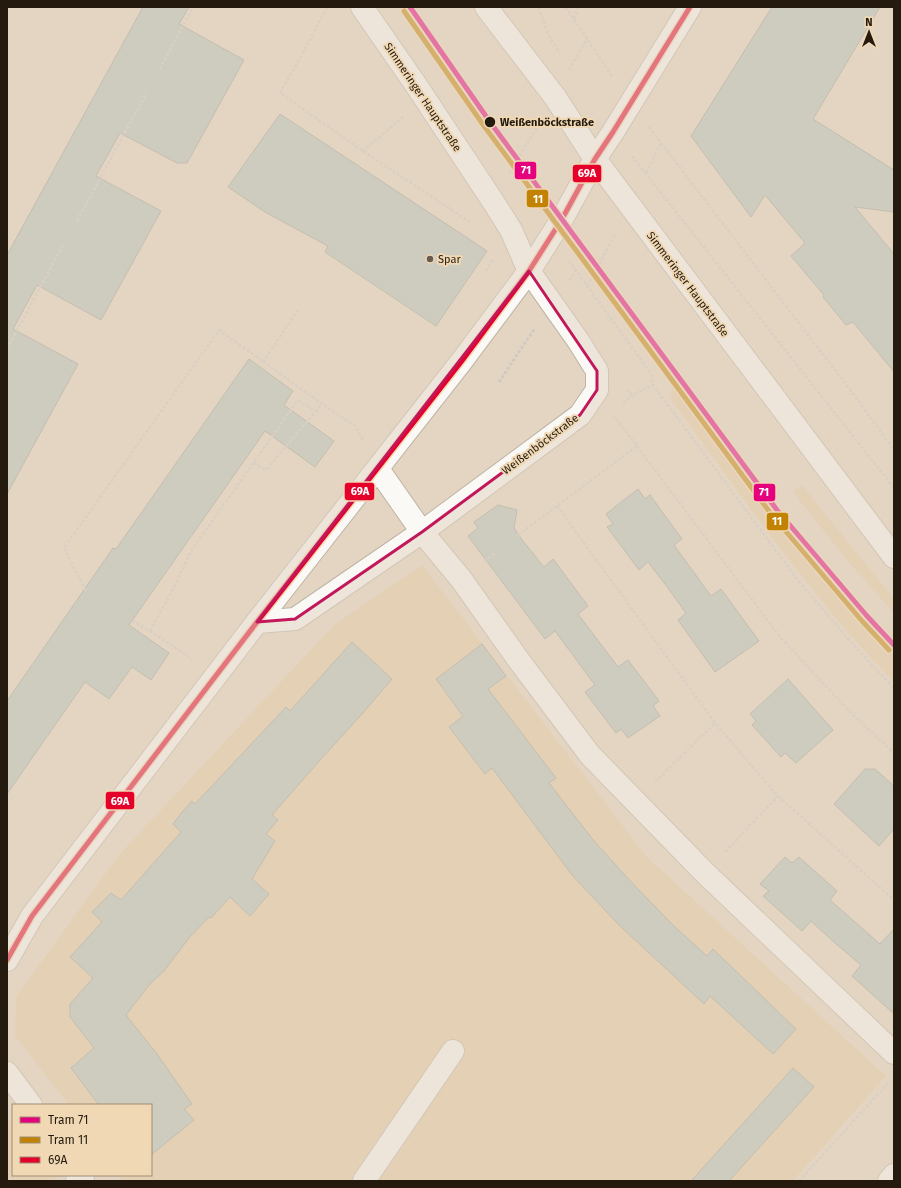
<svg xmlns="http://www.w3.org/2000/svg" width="901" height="1188" font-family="'Fira Sans',sans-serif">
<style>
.green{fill:#e5cba5}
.building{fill:#b3c2ba;stroke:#9da097}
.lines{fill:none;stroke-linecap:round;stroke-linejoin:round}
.minor-casing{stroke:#bfb4a5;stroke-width:24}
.major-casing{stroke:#bfb4a5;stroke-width:24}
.path{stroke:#ccc8c3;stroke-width:2.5;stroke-dasharray:3 2;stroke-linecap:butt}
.minor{stroke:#fbf9f6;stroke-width:22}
.major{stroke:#fbf9f6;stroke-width:22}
.bus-1-casing{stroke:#f0d8b5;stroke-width:8}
.bus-1{stroke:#e4002b;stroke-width:5}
.tram-1-casing{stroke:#f0d8b5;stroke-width:8}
.tram-2-casing{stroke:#f0d8b5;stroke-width:8}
.tram-1{stroke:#e5007d;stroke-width:5}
.tram-2{stroke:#c28304;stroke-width:5}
.marked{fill:none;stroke:#c2185b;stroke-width:3;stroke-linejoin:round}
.stop-dot{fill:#241b0e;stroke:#f0d8b5;stroke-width:1.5}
.poi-dot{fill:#675c4d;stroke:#f0d8b5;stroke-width:1.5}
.labels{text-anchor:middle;stroke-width:4;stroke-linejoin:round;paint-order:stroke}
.street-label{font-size:11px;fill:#241b0e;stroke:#f0d8b5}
.stop-label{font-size:11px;font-weight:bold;fill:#241b0e;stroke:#f0d8b5;text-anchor:start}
.poi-label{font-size:11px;fill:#241b0e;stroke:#f0d8b5;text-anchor:start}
.line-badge{stroke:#f0d8b5;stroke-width:1.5}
.badge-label{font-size:11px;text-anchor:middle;font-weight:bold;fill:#fff}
</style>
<rect width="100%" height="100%" fill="#e3d5c2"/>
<g class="green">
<path d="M675,383C716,440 758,498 803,553C832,588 863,622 894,655V682C810,596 741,496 671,399L672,384Z"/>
<path d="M802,485L894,599V613L846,559L800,501L793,492Z"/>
<path d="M422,565L646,856L886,1076L793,1181H117L123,1176V1175H151V1105H69L15,1036L16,997L118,856L334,625Z"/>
<path d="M7,1117L13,1124V1175H59L52,1181H7Z"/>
</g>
<g class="building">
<path d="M143,7H189L179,24L244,60L187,163H177L120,133L96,176L161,211L101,320L37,285L13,329L78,364L7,494V255Z"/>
<path d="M772,7H880L813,119L894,170V212L855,207L894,254V372L853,322L846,325L823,297L824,295L791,256L805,243L765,195L751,217L691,136Z"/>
<path d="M280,114L487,251L436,326L325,252L328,246L265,212L228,187Z"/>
<path d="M249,359L293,391L284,405L334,441L315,467L265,431L129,625L169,653L151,680L132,667L109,699L85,682L7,794V701L113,548L116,549Z"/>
<path d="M638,489L645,499L650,495L682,539L674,545L711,596L721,589L759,641L715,672L678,620L686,613L668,588L648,562L639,570L607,527L613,524L606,514Z"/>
<path d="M498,505L517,510L514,528L523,541L544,567L553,559L588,606L578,614L618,667L628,660L659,701L653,706L660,716L628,738L621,729L616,733L585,692L595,685L555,631L545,639L468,536L478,528L474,522Z"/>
<path d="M352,642L392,679L362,714L321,759L272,815L278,820L266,834L275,841L252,879L269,894L250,916L230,897L211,918L209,917L189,938L164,971L149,985L126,1015L157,1054L192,1104L184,1109L194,1120L151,1155V1105H99L71,1068L94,1048L70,1017V1004L93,978L70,957L102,922L92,912L111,893L121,900L181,832L173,824L182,812L192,801L195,804L286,707L290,711Z"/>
<path d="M482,644L506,676L488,689L556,778L549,783L594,841L634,885L675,927L707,956L713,949L796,1029L773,1054L710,996L704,1004L619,925L572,875L492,768L485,774L449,727L463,716L436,679Z"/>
<path d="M788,679L833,730L796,763L785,753L781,757L752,725L756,721L750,714Z"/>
<path d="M865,769H875L894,786V829L879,846L834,804Z"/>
<path d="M785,857L792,863L799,857L837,891L830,900L880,944L894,929V1014L852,976L861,965L835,943L811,921L802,931L763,896L769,891L760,884Z"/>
<path d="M793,1068L814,1087L729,1181H691Z"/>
</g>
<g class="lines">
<g class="minor-casing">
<g id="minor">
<path d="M378,469L422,532L461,579L520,662L590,755L705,873L894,1053"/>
<path d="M257,622L295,619L422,532L580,415L597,390V371L579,342L529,271L511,230L494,203L416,85L362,7"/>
<path d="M7,960L32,916L257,622L461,362L529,271L562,219L595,159"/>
<path d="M7,1073L31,1105"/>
<path d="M77,1181L83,1176L82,1175"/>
<path d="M364,1181L453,1051"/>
<path d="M889,1181L894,1175"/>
</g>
</g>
<g class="major-casing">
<g id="major">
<path d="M486,7L555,97L595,159L894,557"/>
<path d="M595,159L613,132L690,7"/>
</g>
</g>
<g class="path">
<path d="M327,7L298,62L280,93L363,151L471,223"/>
<path d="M539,7L548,35L560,53"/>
<path d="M566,7L613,78"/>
<path d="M574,19L578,7"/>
<path d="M160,69L193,7"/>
<path d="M569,70L587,39"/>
<path d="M649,127L854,395L894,450"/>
<path d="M363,151L404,116"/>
<path d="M632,156L894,488"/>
<path d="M509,173L539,124"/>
<path d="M646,173L661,143"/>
<path d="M77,221L147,92"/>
<path d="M569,261L652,375L653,385"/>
<path d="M486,271L493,259"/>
<path d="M569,280L576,271"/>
<path d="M587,286L616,233"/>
<path d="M7,349L63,245"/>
<path d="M263,362L298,310"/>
<path d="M499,382L535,328"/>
<path d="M626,390L633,395L653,385L797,579L857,649L894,688"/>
<path d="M623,403L633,395"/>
<path d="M637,446L780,637L849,711L894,753"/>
<path d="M254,463L266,470L322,404"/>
<path d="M557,506L715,723L778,796L894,900"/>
<path d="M518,535L637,446L614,416"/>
<path d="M484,561L497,552"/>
<path d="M86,591L64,548L219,330L322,404L355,426L363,440"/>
<path d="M132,621L150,631L192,659"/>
<path d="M150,631L177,582L191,551L298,400L315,411"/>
<path d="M655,782L715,723"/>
<path d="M725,852L778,796"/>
<path d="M799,1181L890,1081"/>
</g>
<use href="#minor" class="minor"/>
<use href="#major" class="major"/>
<g class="bus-1-casing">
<path id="bus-1" d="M7,960L32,916L257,622L461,362L529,271L562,219L595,159L613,132L690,7"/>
</g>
<use href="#bus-1" class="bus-1"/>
<g class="tram-1-casing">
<path id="tram-1" d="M410,7L490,122L777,510L867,616L894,645"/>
</g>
<g class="tram-2-casing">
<path id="tram-2" d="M404,11L484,126L771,514L862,621L889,650"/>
</g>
<use href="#tram-1" class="tram-1"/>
<use href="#tram-2" class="tram-2"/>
</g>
<path d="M0 0H901V1188H0ZM529,271L597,371V390L580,415L422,532L295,619L257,622Z" fill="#e3d5c2" fill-opacity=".55" fill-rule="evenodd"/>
<path class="marked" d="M529,271L597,371V390L580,415L422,532L295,619L257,622Z"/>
<circle class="stop-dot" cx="490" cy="122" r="6"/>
<circle class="poi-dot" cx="430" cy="259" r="4"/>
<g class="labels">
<g class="street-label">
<text transform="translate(423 97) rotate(56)" y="4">Simmeringer Hauptstraße</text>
<text transform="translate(688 284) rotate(53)" y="4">Simmeringer Hauptstraße</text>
<text transform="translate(540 444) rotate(-37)" y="4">Weißenböckstraße</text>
</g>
<g class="stop-label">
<text x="500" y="126">Weißenböckstraße</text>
</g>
<g class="poi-label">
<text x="438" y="263">Spar</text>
</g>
</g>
<g class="line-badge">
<rect x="514" y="161" width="23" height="19" rx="4" fill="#e5007d"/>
<rect x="572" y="164" width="30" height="19" rx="4" fill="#e4002b"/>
<rect x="526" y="189" width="23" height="19" rx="4" fill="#c28304"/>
<rect x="344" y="482" width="31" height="19" rx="4" fill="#e4002b"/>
<rect x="753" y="483" width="23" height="19" rx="4" fill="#e5007d"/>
<rect x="766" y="512" width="23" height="19" rx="4" fill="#c28304"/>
<rect x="105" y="791" width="30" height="19" rx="4" fill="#e4002b"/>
</g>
<g class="badge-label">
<text x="526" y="174">71</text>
<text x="587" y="177">69A</text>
<text x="538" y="203">11</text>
<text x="360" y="495">69A</text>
<text x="764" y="496">71</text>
<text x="777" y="525">11</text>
<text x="120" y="805">69A</text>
</g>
<rect width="901" height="1188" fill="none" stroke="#241b0e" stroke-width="16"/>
<rect x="12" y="1104" width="140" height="72" fill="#f0d8b5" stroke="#9e8c72"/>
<rect x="20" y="1117" width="20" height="6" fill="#e5007d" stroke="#9e8c72"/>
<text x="48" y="1124" font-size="12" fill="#241b0e">Tram 71</text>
<rect x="20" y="1137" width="20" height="6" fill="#c28304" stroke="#9e8c72"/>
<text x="48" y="1144" font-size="12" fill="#241b0e">Tram 11</text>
<rect x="20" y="1157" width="20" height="6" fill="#e4002b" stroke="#9e8c72"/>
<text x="48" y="1164" font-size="12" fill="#241b0e">69A</text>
<g transform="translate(869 32)" stroke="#f0d8b5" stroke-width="3" paint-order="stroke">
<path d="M0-3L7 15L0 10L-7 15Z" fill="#241b0e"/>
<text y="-6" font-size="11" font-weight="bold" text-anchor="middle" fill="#241b0e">N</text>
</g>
</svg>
